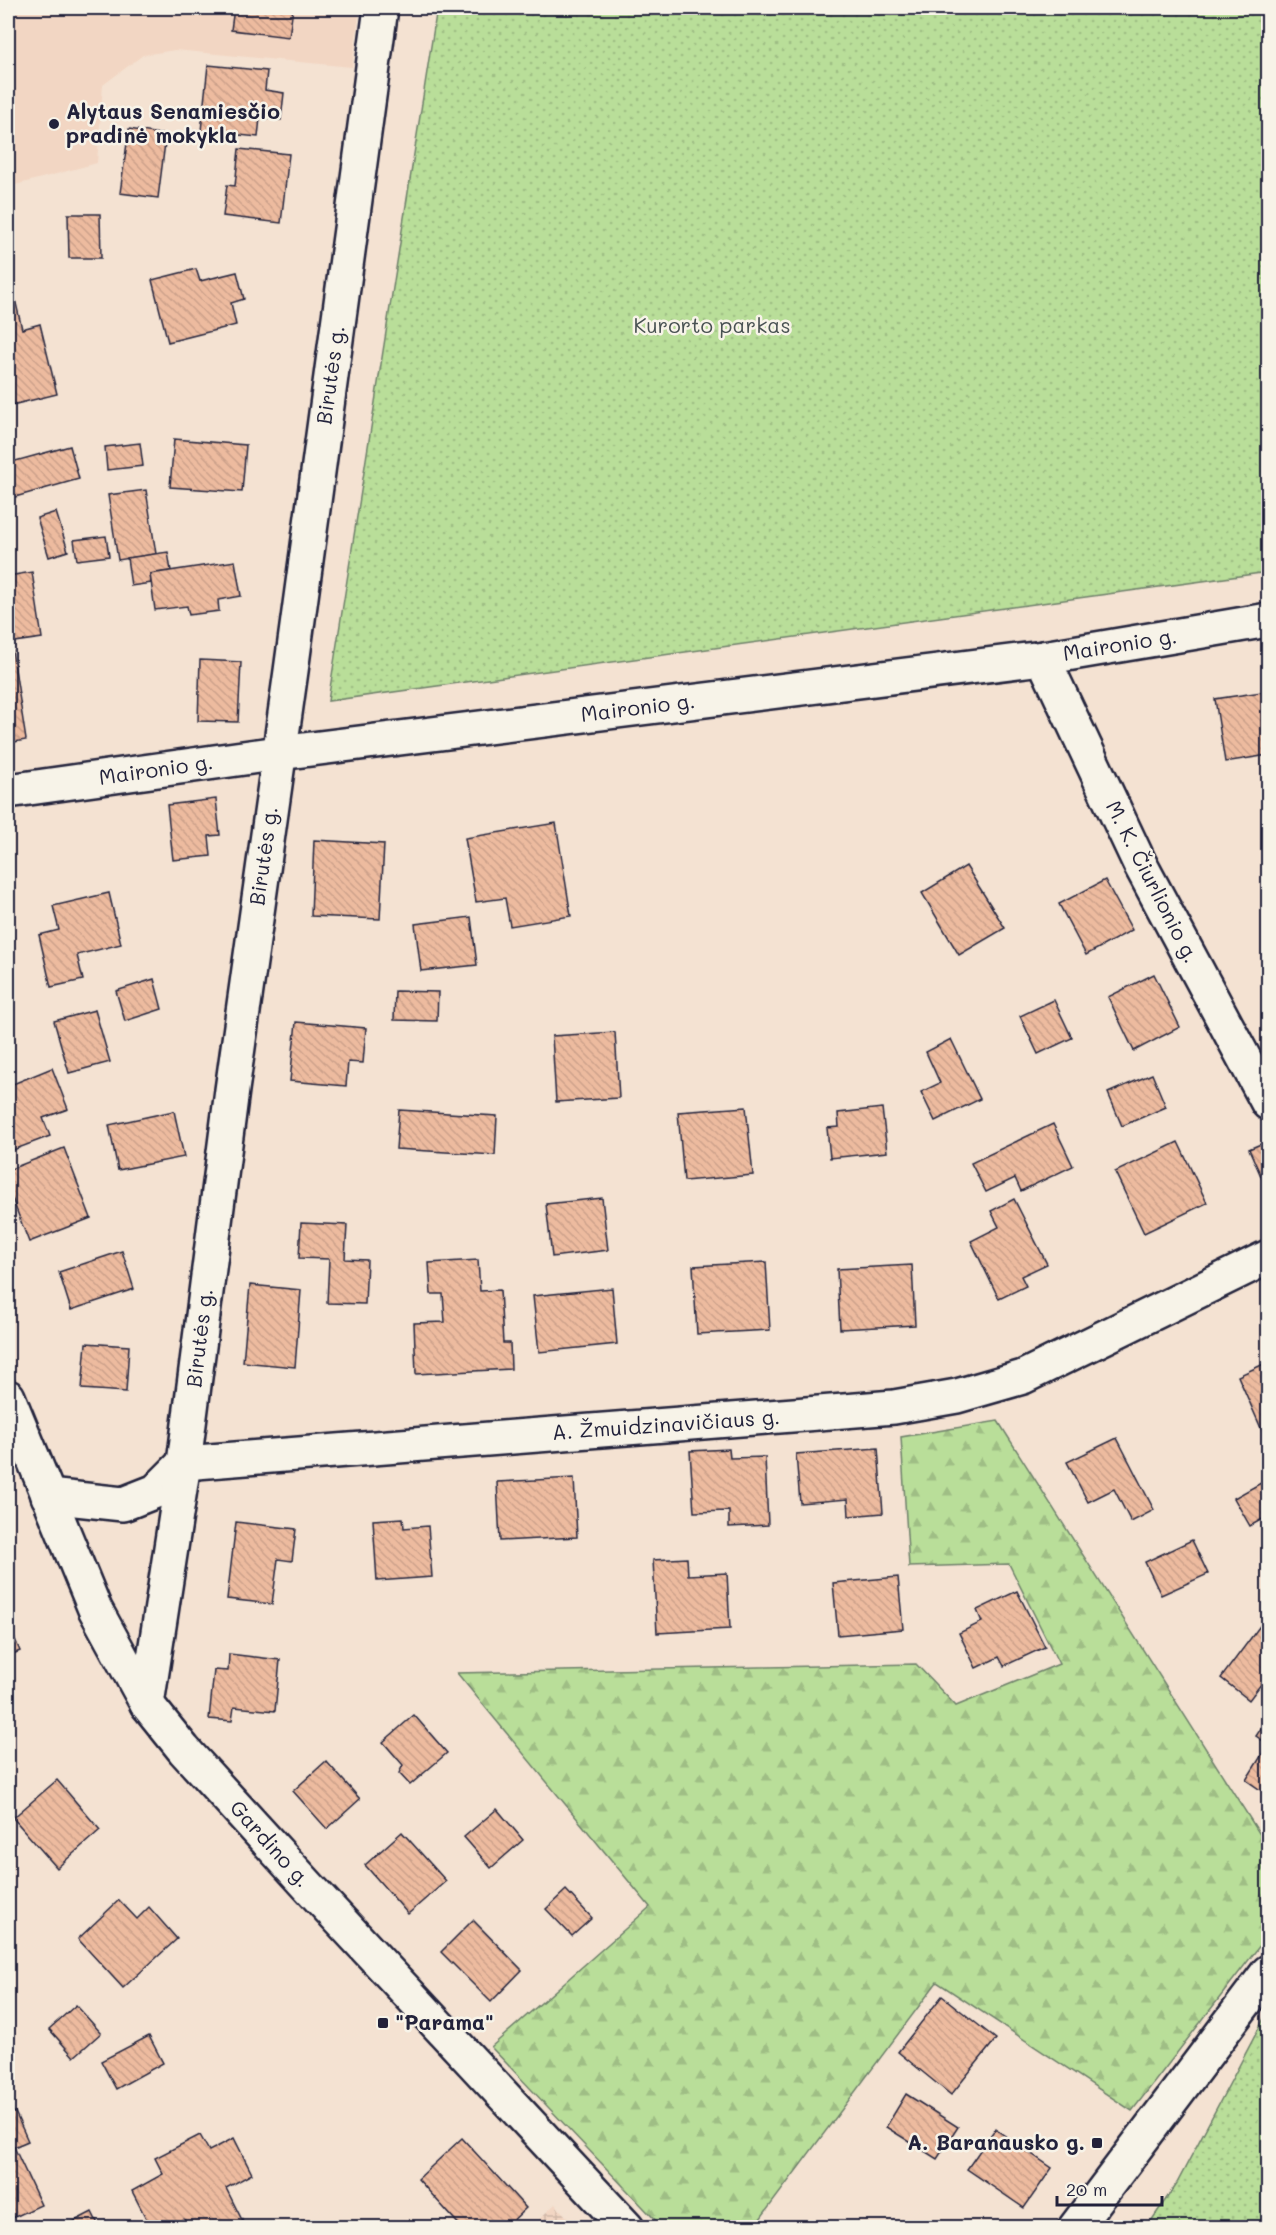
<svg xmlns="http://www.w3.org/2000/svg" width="1276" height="2235" font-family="Mali,sans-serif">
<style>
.built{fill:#f2d6c3}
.industrial{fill:url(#industrial-grid)}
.forest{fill:url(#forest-firs);stroke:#6e806a;stroke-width:1.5}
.park{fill:url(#park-dots);stroke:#6e806a;stroke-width:1.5}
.building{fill:url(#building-back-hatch);stroke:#22223b;stroke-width:1.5}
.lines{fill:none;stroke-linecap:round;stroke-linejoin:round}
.street-casing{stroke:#22223b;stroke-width:38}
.street{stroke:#f7f3e8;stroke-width:33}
.poi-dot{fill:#22223b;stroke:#f7f3e8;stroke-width:2}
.labels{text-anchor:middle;stroke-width:5;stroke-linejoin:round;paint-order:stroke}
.poi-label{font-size:21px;font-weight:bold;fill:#22223b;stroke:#f7f3e8;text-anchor:start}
.park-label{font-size:21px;fill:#485152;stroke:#f7f3e8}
.street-label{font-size:21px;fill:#22223b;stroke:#f7f3e8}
</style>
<defs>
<pattern id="industrial-grid" width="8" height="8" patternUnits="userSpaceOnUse" patternTransform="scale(1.5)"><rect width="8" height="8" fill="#f2d6c3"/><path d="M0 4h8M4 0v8" fill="none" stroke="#cfb7a8"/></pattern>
<pattern id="forest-firs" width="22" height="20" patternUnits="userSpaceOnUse" patternTransform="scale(1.5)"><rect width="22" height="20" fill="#b9de99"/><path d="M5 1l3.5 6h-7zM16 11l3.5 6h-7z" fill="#9fbe85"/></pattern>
<pattern id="park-dots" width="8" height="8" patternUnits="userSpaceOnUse" patternTransform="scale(1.5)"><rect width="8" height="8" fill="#b9de99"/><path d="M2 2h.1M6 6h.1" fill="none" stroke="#9fbe85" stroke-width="1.8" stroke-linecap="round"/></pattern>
<pattern id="building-back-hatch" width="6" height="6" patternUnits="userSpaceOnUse" patternTransform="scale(1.5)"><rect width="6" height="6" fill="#edbb9f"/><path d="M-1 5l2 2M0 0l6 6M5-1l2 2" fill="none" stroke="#cba08a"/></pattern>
</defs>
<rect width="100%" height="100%" fill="#f4e2d2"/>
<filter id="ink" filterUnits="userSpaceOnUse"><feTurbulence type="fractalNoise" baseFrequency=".0167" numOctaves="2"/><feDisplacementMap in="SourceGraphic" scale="12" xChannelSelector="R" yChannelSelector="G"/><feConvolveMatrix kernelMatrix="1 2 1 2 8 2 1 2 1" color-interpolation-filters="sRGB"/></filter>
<g filter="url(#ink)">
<path class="built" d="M8,8H360L352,67L175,50L143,55L103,85L97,163L8,187Z"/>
<path class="industrial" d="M555,2204L576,2227H531Z"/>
<path class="forest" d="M998,1421L1268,1847V1935L1132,2111L937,1982L754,2227H662L491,2047L650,1907L457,1673L916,1664L956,1706L1059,1664L1009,1564L909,1567L901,1437Z"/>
<g class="park">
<path d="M437,8H1268V572L328,701Z"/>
<path d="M1268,2011V2227H1147L1177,2183Z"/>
</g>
<g class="building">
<path d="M234,8H293L289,37L231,30Z"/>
<path d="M208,65L267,71L265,90L284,93L281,120L260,118L258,137L201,131Z"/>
<path d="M129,129L166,135L158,198L120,193Z"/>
<path d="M239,149L289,154L281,223L223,216L227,185L235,186Z"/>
<path d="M68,214H100L101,258H69Z"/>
<path d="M8,269L22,329L40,324L57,394L8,406Z"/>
<path d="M196,269L200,281L237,272L244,299L231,303L236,325L168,342L152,280Z"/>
<path d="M174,439L246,445L242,492L170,487Z"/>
<path d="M140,443L143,466L107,470L105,447Z"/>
<path d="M70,446L79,479L8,499V463Z"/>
<path d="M146,490L156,554L118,560L108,495Z"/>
<path d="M56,512L68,551L49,557L37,518Z"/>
<path d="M106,536L109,556L77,560L74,540Z"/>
<path d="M168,552L171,571L150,574L151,583L131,586L127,558Z"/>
<path d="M235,561L241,596L218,600L219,611L189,615L187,606L155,610L150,574Z"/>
<path d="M32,572L42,638L8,643V576Z"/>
<path d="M8,643H11L26,740L8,743Z"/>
<path d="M200,660L241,662L238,722L198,721Z"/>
<path d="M1268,691V755L1225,762L1215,699Z"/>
<path d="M216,799L220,835L209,836L211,856L173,860L167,805Z"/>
<path d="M556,823L571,916L510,926L505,898L476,902L465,838Z"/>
<path d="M314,840L384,844L380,919L311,916Z"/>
<path d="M966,866L1005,928L959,955L922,893Z"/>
<path d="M1105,880L1132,930L1086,955L1059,904Z"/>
<path d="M109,893L121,944L77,955L83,980L51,987L39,935L59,930L53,906Z"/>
<path d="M471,917L477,965L421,971L415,924Z"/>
<path d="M8,926L14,940L8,942Z"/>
<path d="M1154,974L1180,1027L1134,1051L1108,997Z"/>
<path d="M154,979L162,1009L125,1021L116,991Z"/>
<path d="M395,991L438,992L437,1021L394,1020Z"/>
<path d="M1054,1000L1072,1038L1038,1054L1020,1016Z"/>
<path d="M95,1010L110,1062L69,1073L54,1021Z"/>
<path d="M296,1022L366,1028L363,1063L348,1062L346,1086L290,1081Z"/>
<path d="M615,1032L619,1098L556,1102L552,1036Z"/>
<path d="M951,1039L980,1099L935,1121L921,1092L940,1083L926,1052Z"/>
<path d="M52,1068L68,1109L43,1118L50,1136L8,1152V1086Z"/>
<path d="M1152,1074L1166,1107L1122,1126L1108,1093Z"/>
<path d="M746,1107L753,1175L684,1181L678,1112Z"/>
<path d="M882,1108L887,1152L830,1158L827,1128L839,1127L838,1113Z"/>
<path d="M399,1110L497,1116L495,1155L396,1149Z"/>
<path d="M174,1111L184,1157L118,1170L109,1125Z"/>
<path d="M1053,1124L1073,1166L1021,1191L1015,1178L986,1192L971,1163Z"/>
<path d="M1268,1141V1192L1249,1149Z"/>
<path d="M1178,1142L1207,1203L1144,1233L1115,1172Z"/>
<path d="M64,1148L91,1218L29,1242L8,1188V1170Z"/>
<path d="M602,1198L608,1250L552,1257L546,1204Z"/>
<path d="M1014,1199L1047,1264L1021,1276L1026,1286L999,1299L971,1241L999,1227L991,1211Z"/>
<path d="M301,1223L347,1225L345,1259L367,1260L365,1304L327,1303L329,1259L299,1258Z"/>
<path d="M122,1251L134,1289L71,1310L59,1272Z"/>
<path d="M478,1260L480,1291L500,1290L503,1343H510L511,1369L416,1374L414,1323L445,1322L443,1294H431L429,1263Z"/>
<path d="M766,1262L770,1330L697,1334L693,1266Z"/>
<path d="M912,1265L915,1325L840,1329L837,1269Z"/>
<path d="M250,1285L301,1290L295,1367L243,1362Z"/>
<path d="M612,1288L617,1344L539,1352L533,1296Z"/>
<path d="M86,1343L129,1346L126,1392L82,1389Z"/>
<path d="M1268,1362V1444L1238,1376Z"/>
<path d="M1117,1438L1154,1510L1131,1522L1114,1489L1088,1502L1067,1462Z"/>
<path d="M878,1448L883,1513L849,1516L848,1499L800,1503L796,1454Z"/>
<path d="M729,1449L730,1458L765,1457L768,1525L729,1527V1511L694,1512L690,1451Z"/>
<path d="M574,1478L577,1537L500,1541L497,1482Z"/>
<path d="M1268,1479V1516L1250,1526L1234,1498Z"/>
<path d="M403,1518L404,1528L428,1526L432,1577L377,1581L373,1520Z"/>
<path d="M236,1522L296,1529L292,1561L278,1559L272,1604L227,1599Z"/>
<path d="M1192,1540L1208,1574L1161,1595L1145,1562Z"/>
<path d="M687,1558L688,1575L727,1573L730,1629L657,1633L653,1560Z"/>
<path d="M898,1577L903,1629L838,1635L833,1583Z"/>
<path d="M1017,1591L1045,1647L1004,1666L999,1657L976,1668L959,1633L982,1622L977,1610Z"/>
<path d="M1268,1615V1675L1249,1700L1221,1678Z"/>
<path d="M8,1623L20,1651L8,1656Z"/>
<path d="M229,1654L280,1660L275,1711L234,1707L232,1721L209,1719L214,1670L228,1671Z"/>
<path d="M414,1715L447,1753L410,1785L399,1773L403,1765L383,1742Z"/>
<path d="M1268,1718V1744L1256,1736Z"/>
<path d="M1268,1745V1795L1246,1780Z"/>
<path d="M326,1761L360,1799L327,1829L293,1791Z"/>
<path d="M57,1780L100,1830L57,1868L13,1818Z"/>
<path d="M497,1809L523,1840L491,1868L464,1837Z"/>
<path d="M402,1832L446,1881L408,1914L365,1865Z"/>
<path d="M566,1890L592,1918L572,1936L546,1909Z"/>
<path d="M119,1900L137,1919L149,1907L177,1939L123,1988L78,1939Z"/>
<path d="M473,1920L522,1970L491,2002L441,1952Z"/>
<path d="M942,1996L996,2039L951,2095L898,2052Z"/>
<path d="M76,2005L101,2033L74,2057L49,2029Z"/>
<path d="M149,2036L163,2063L116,2089L101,2061Z"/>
<path d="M906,2094L958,2127L937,2159L886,2127Z"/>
<path d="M15,2112L28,2141L14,2147L41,2205L8,2220V2116Z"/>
<path d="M995,2129L1052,2168L1024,2208L967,2169Z"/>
<path d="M200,2135L209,2151L234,2138L252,2174L226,2188L245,2226L241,2228H188L184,2219L167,2228H151L132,2191L163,2174L155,2158Z"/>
<path d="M462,2138L526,2208L505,2228H462L418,2179Z"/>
<path d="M92,2212L100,2228H61Z"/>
</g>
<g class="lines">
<g class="street-casing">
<g id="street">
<path d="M1043,658L1140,864L1268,1103"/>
<path d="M8,791L279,753L1043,658L1268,620"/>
<path d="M8,1397L95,1609L147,1704L184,1750L311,1889L627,2228"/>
<path d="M48,1496L123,1504L156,1491L184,1463L894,1407L957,1396L1023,1377L1268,1257"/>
<path d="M147,1704L184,1463L232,1090L291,671L381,8"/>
<path d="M1075,2228L1268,1972"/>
</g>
</g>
<use href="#street" class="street"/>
</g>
</g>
<g class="poi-dot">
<circle cx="54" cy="124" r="6"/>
<rect x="377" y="2017" width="12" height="12" rx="3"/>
<rect x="1091" y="2137" width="12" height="12" rx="3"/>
</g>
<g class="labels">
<g class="poi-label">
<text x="66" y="119">Alytaus Senamiesčio<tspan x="66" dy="24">pradinė mokykla</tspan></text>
<text x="395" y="2030">"Parama"</text>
<text x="1085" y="2150" text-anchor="end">A. Baranausko g.</text>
</g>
<g class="park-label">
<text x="712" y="333">Kurorto parkas</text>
</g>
<g class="street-label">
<text transform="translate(331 375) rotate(-82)" y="7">Birutės g.</text>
<text transform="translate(1120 645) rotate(-9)" y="7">Maironio g.</text>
<text transform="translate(638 708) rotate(-7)" y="7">Maironio g.</text>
<text transform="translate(156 770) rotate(-8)" y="7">Maironio g.</text>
<text transform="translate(264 856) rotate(-82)" y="7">Birutės g.</text>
<text transform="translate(1152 882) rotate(63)" y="7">M. K. Čiurlionio g.</text>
<text transform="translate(200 1338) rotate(-83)" y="7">Birutės g.</text>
<text transform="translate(666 1425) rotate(-4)" y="7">A. Žmuidzinavičiaus g.</text>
<text transform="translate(270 1844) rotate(48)" y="7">Gardino g.</text>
</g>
</g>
<rect width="1276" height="2235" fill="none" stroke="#f7f3e8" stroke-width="30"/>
<rect x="15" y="15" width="1246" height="2205" fill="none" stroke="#22223b" stroke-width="2" filter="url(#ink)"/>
<path d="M1057 2196v9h105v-9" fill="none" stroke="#22223b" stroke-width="3"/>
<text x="1066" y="2196" font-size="18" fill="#22223b" stroke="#f7f3e8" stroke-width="4.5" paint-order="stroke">20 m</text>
</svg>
